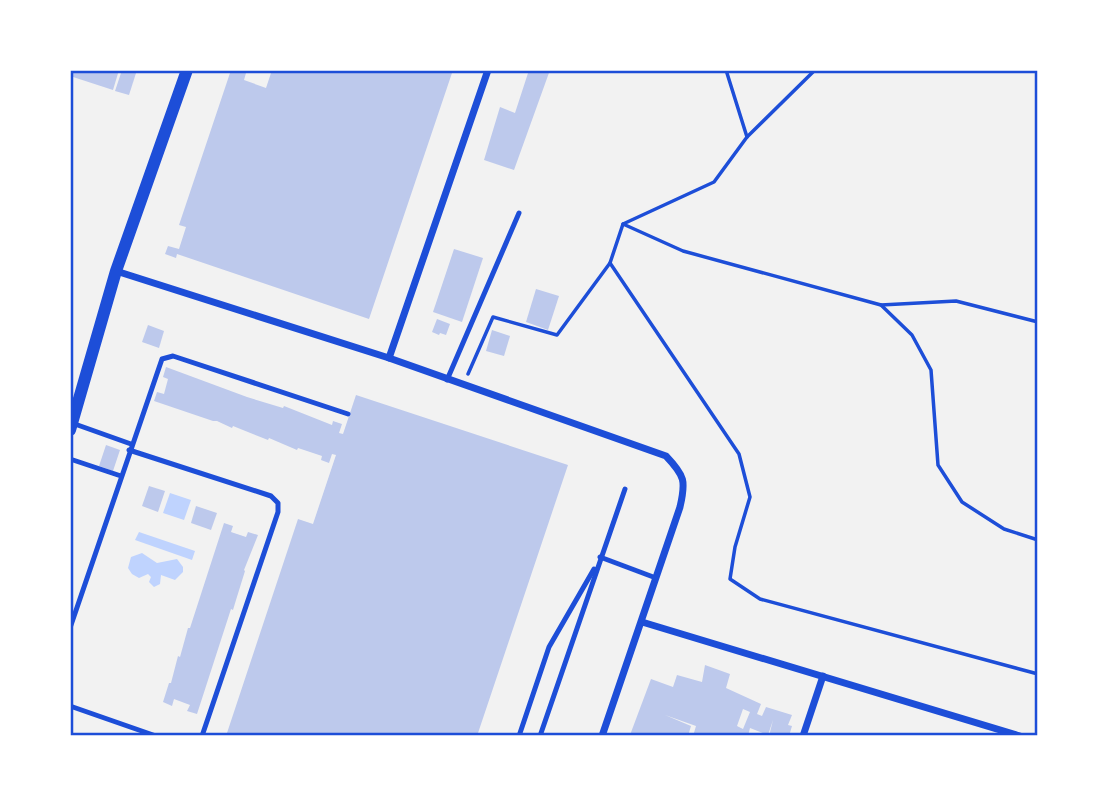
<svg xmlns="http://www.w3.org/2000/svg" width="1108" height="806" font-family="'Alegreya Sans',sans-serif">
<style>
.water{fill:#bfd3fe}
.building{fill:#bdc9ec;fill-rule:evenodd}
.lines{fill:none;stroke-linecap:round;stroke-linejoin:round}
.path{stroke:#1d4ed8;stroke-width:3.5}
.service{stroke:#1d4ed8;stroke-width:5}
.minor{stroke:#1d4ed8;stroke-width:7}
.tertiary{stroke:#1d4ed8;stroke-width:12}
.neatline{fill:none;stroke:#1d4ed8;stroke-width:2.5}
</style>
<rect width="100%" height="100%" fill="#f2f2f2"/>
<g class="water">
<path d="M170,493L191,500L184,520L163,513Z"/>
<path d="M139,532L195,551L192,560L135,540Z"/>
<path d="M142,553L157,563L177,559L183,567V572L175,580L161,575L160,584L154,587L149,582L151,577L148,574L139,578L132,574L128,568L131,557Z"/>
</g>
<g class="building">
<path d="M70,70H119L113,90L70,76Z"/>
<path d="M122,70H137L129,95L115,91Z"/>
<path d="M231,70L246,73L244,80L266,88L272,70H453L369,319L177,254L176,258L165,254L168,246L179,249L186,227L179,225Z"/>
<path d="M529,70H550L514,170L484,160L500,107L515,113Z"/>
<path d="M454,249L483,258L462,322L433,312Z"/>
<path d="M536,289L559,296L548,330L526,322Z"/>
<path d="M437,319L450,324L446,335L440,333L439,335L432,332Z"/>
<path d="M148,325L164,331L159,348L142,342Z"/>
<path d="M492,330L510,336L504,356L486,351Z"/>
<path d="M166,367L247,397L283,408L284,406L332,425L333,421L342,424L339,433L343,434L356,395L568,465L477,736H226L298,519L313,524L336,455L332,454L329,463L321,460L322,456L298,448L297,450L269,438L268,440L233,426L232,428L217,421H213L154,401L157,392L164,394L168,379L163,377Z"/>
<path d="M106,445L120,450L113,471L99,466Z"/>
<path d="M149,486L165,491L158,512L142,506Z"/>
<path d="M196,506L217,513L211,530L191,523Z"/>
<path d="M224,523L233,526L231,532L246,537L248,532L258,535L244,570L245,571L236,600L233,610L231,609L197,714L187,711L190,705L174,699L172,706L163,702L169,683H171L178,656L180,657L188,628H190Z"/>
<path d="M705,665L730,674L726,688L761,704L757,714L762,716L766,707L792,715L788,725L792,726L789,736H769L773,720L768,735L750,728L748,736H693L696,726L665,715L691,726L688,736L630,735L651,679L673,687L677,675L702,682ZM743,709L750,712L743,729L737,726Z"/>
</g>
<g class="lines">
<g class="path">
<path d="M726,70L747,137"/>
<path d="M815,70L747,137L714,182L623,224L610,263L739,454L750,497L735,547L730,579L760,599L1038,674"/>
<path d="M623,224L683,251L881,305L912,335L931,370L938,465L962,502L1004,529L1038,540"/>
<path d="M881,305L956,301L1038,322"/>
<path d="M468,374L493,317L557,335L610,263"/>
</g>
<g class="service">
<path d="M447,380L519,213"/>
<path d="M72,423L131,444"/>
<path d="M129,450L271,496L278,503V512L202,736"/>
<path d="M70,459L121,476"/>
<path d="M600,557L656,578"/>
<path d="M70,628L162,359L173,356L348,414"/>
<path d="M70,706L156,736"/>
<path d="M519,736L549,647L594,569"/>
<path d="M540,736L625,489"/>
</g>
<g class="minor">
<path d="M116,271L389,358L666,456C685,476 686,481 680,507L602,736"/>
<path d="M389,358L488,70"/>
<path d="M642,622L1020,736"/>
<path d="M803,736L823,676"/>
</g>
<path class="tertiary" d="M70,430L116,271L187,70"/>
</g>
<rect width="1108" height="806" fill="none" stroke="#ffffff" stroke-width="144"/>
<rect x="72" y="72" width="964" height="662" class="neatline"/>
</svg>
